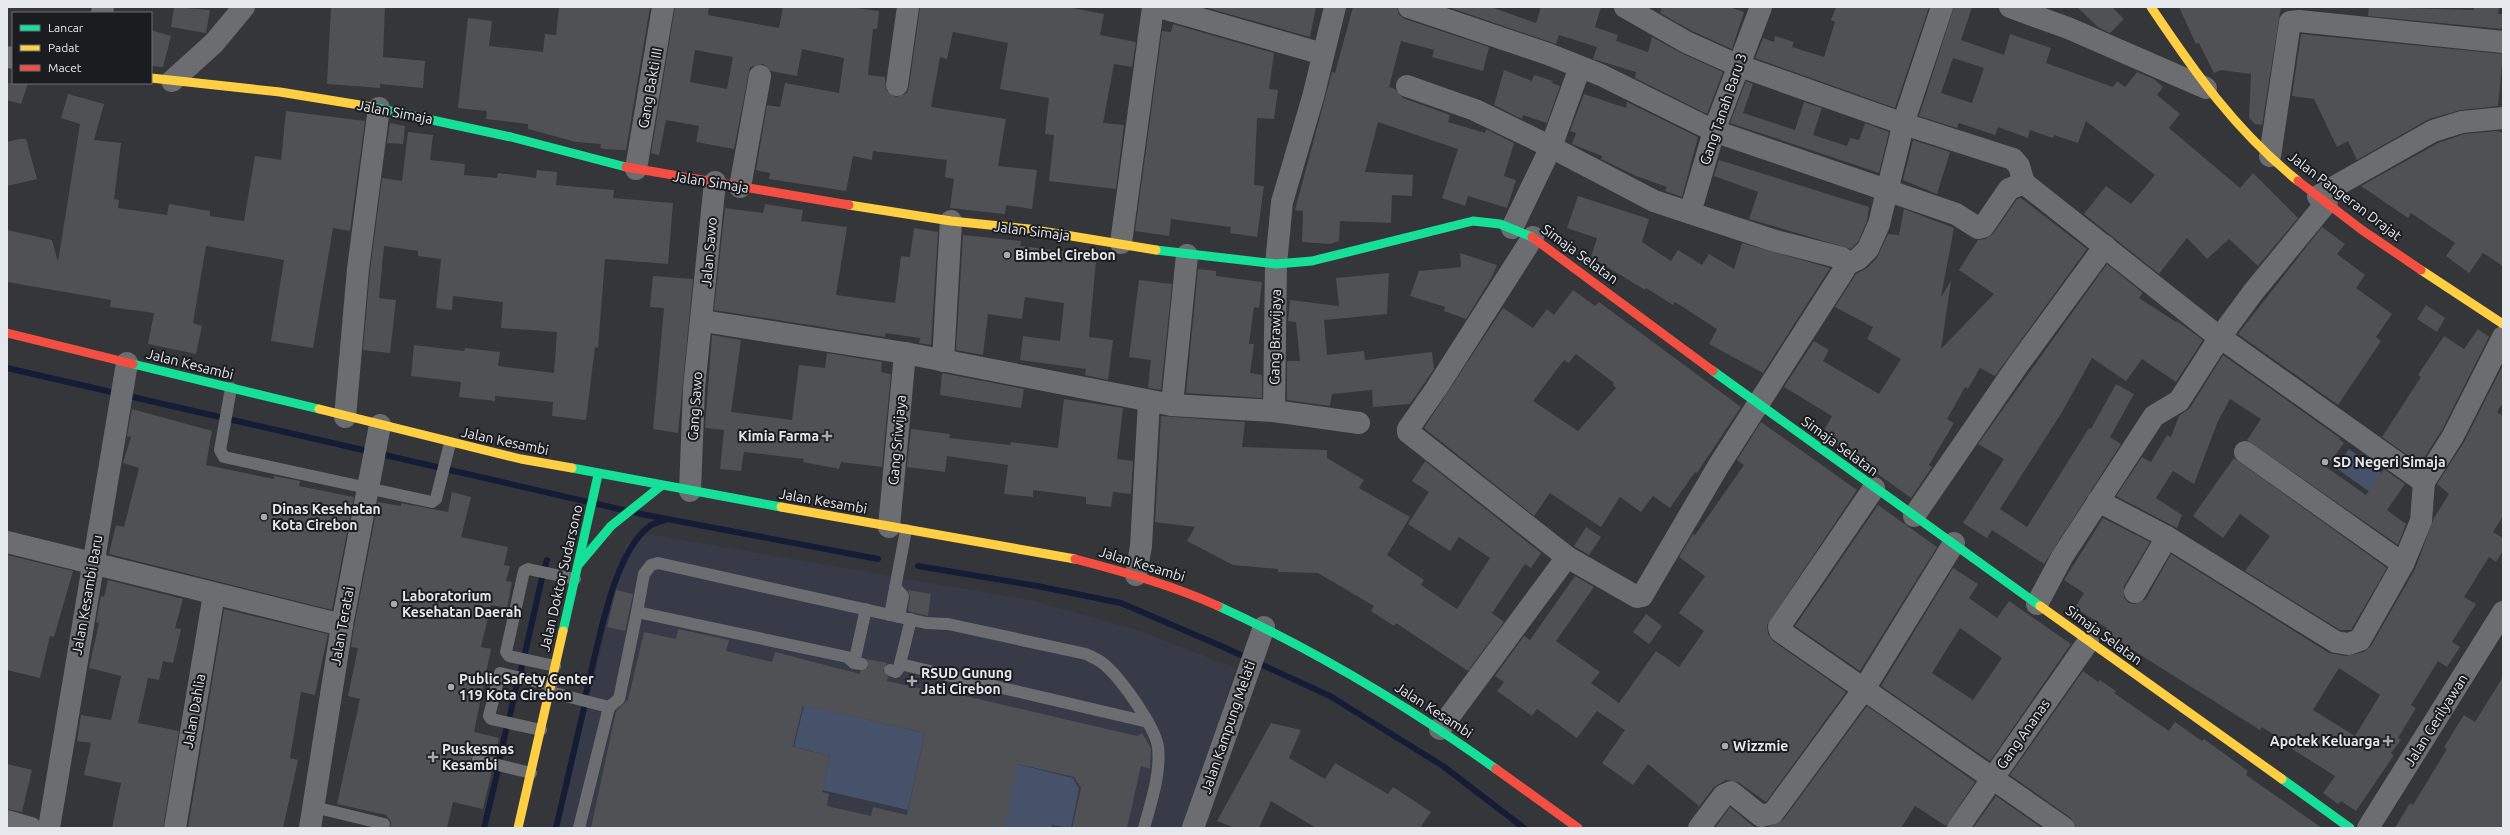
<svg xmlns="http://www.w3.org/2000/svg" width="2510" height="835" font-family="Ubuntu,sans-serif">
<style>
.built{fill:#363b47}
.green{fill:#46516a}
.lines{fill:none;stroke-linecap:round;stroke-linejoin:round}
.stream{stroke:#151d36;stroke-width:6}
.building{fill:#4f5154;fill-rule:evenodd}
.lane{stroke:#6c6d70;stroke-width:12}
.street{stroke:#6c6d70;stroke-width:22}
.fast{stroke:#16e098;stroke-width:9}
.slow{stroke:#ffcf43;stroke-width:9}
.jam{stroke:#f24e42;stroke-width:9}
.poi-dot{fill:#a7aaae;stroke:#1b1c20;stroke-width:1.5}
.labels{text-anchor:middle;stroke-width:4;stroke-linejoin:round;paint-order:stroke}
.street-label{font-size:14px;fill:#e5e8ed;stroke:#1b1c20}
.poi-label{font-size:14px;font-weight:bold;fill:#e5e8ed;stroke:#1b1c20;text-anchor:start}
</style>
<rect width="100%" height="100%" fill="#34363a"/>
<path class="built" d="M648,534L1030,600L1134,629L1236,668L1185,828H558L626,544Z"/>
<g class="green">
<path d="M2349,449L2387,477L2374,495L2336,468Z"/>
<path d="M804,705L925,733L908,810L822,790L830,756L794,747Z"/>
<path d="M1017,764L1073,778L1079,789L1071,828L1052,825L1051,828H1003Z"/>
</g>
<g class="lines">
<g class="stream">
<path d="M7,368L623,510"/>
<path d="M636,513L878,559"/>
<path d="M545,566L547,560"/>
<path d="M918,566L1037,586L1121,603L1221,646L1330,696L1443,766L1524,828"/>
<path d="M525,653L542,578"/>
<path d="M521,670L522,665"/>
<path d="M586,693C598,648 612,552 651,525C655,523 661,521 665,520"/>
<path d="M510,715L517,684"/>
<path d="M500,757L506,730"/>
<path d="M484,828L498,770"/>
<path d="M556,828L584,708"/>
</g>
</g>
<g class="building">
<path d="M174,7L210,10L206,33L171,27Z"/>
<path d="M331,7H385L383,57L425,61L423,88L380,84V88L327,84Z"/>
<path d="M559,7H650L626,150L603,149L600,148L601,144L576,142L528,129V124L486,119L487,111L458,108L468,18L492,21L489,46L543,52L545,34L556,35Z"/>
<path d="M675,7H709L708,15L779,28L783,7H848L879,11L877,29H873L868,75L885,77L886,90L896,97L907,93L909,87L920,7H1067L1104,14L1100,35L1136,42L1132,67L1114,64L1103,123L1124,125L1116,189L1049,181L1054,135L1045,134L1049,98L1000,89L1008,43L953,32L947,59L940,57L931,107L1006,119L998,166L1037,170L1032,209L1006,205L1005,214L950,208L954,179L945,177L947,160L873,151L872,160L853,156L846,191L769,179L770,173L756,170L767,105L780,107L785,83L839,93L844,58L802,49L797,76L771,71L763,64L750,67L734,149L696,142L699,126L666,120L659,155L651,153ZM695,50L733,57L727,89L690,82Z"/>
<path d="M1204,7H1316L1310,37Z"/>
<path d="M1353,7H1397L1399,15L1405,19L1489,47L1483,71L1432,57L1434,50L1401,41L1389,87L1395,89L1403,98L1450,115L1448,122L1485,133L1486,129L1514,143L1504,176L1516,180L1507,208L1468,196L1465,206L1442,198L1458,149L1378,122L1365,172L1413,175L1412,196L1392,195L1391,223L1340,221L1339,241L1330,244L1302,242L1303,211L1295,210L1332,72L1335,73Z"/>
<path d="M1448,7H1491L1536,23L1541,7H1601L1595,27L1618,35L1616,41L1648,52L1652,37L1681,53L1723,72L1707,114L1635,78L1636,72L1593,59L1597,47L1559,35L1556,44Z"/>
<path d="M1662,7H1729L1744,12L1732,49L1692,31L1660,13Z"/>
<path d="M1836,7H1929L1895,108L1755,58L1763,38L1774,42L1775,36L1794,42L1792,47L1824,57L1835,22L1831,20Z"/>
<path d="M1954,7H1972L1961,40L2004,55L2010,34L2051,48L2046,63L2113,87L2117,81L2125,87L2137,72L2154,79L2163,87L2157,95L2180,114L2169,128L2240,188L2253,173L2298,218L2258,266L2229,239L2207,259L2187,238L2159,274L2084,214L2106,186L2131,204L2155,175L2086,121L2078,143L2054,135L2053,138L2030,130L2028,138L1998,127L1995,135L1959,123L1957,128L1919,116ZM1953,58L1984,68L1972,103L1941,93Z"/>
<path d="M2077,7H2112L2124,19L2110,33L2098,27Z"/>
<path d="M2179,7H2281L2262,125L2255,124L2249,118L2251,74L2221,70L2214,73L2199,43L2196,44Z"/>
<path d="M2369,7L2474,10V7H2499L2498,14H2503V29L2368,16Z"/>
<path d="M1173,24L1274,53L1269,89L1278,90L1274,119L1257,118L1254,185L1264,186L1257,237L1230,233L1231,227L1171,219L1169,236L1135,231L1162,31L1171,32Z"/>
<path d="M151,30L171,36L163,67L151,66Z"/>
<path d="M2301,34L2503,54L2498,106L2461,110L2429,119L2357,160L2348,141L2337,147L2314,99L2292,96Z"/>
<path d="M1504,70L1532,81L1534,75L1553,81L1552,83L1560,86L1547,123L1523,115L1522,119L1494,105Z"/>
<path d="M1746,81L1753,84L1743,113L1795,130L1804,102L1822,108L1813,135L1847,146L1850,138L1859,140L1865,123L1889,132L1879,173L1730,123Z"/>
<path d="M7,83H28L21,104L7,100Z"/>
<path d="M68,94L104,104L94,140L121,143L114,199L119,200L118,208L167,215L169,204L210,211V216L244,221L255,156L281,160L286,111L365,121L350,231L333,228L313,348L271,341L284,260L206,246L193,323L202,326L196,354L148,344L154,313L110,307L111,300L7,282V230L52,240L58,262L80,124L61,118Z"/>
<path d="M1584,94L1626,108L1627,102L1698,137L1682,197L1665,191L1667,187L1636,176L1601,159L1602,156L1572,144L1576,133L1570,131Z"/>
<path d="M390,123L405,126L403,144L387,143Z"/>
<path d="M2497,131L2503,133V266L2483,253L2469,273L2446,256L2455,243L2411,213L2408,218L2361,186L2438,143L2464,134Z"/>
<path d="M408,132L433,135L430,160L465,164L464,175L497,178L498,173L536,178L537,170L557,172L556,185L614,190L613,198L673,203L668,264L605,259L598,348L595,347L586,420L552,416L553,402L495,396V401L459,397L461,382L411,376L414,345L464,351L465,348L500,352L498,366L554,373L557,332L501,328L503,302L453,296L452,310L436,308L441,259L418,256V251L384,246L379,298L396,300L390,353L363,350L370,270L382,178L402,181Z"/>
<path d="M19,139H26L37,179L7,186V142Z"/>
<path d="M1913,140L1950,152L1937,194L1903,180Z"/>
<path d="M1719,160L1869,207L1867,221L1858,242L1851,249L1749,219L1758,192L1714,176Z"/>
<path d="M1578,196L1649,219L1642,242L1671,261L1678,250L1702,265L1709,254L1734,269L1742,243L1830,268L1763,373L1709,344L1717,329L1675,302L1673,305L1646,288L1645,290L1591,257L1597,238L1567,228Z"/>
<path d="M2021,198L2087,249L1995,376L1980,368L1968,389L1965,387L1947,419L1954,423L1929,465L1932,467L1911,498L1822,434L1832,416L1784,387L1814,341L1829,350L1823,361L1879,394L1901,359L1867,339L1873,327L1835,307L1856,274L1867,268L1877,258L1888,234L1899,235L1904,209L1954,228L1941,297L1951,281L1941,349L1994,294L1959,270L1978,240L1985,239L1993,234L2017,199Z"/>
<path d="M765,204L803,210L801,221L847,227L836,295L895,303L901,256L910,257L914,228L938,232L931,345L919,343L920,338L886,333L885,337L714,310L725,208L763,213Z"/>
<path d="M2322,227L2345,244L2337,254L2365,275L2356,288L2392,314L2376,337L2381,341L2338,405L2238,334Z"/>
<path d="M963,235L1021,241L1020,246L1078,253L1077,257L1096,260L1089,337L1113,340L1108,380L1085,375L1086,369L1020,360L1023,336L1060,341L1064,303L1025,297L1022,319L988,314L983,355L956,350Z"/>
<path d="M1460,253L1497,265L1492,277L1466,319L1444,311L1445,307L1410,296L1419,271L1461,267Z"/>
<path d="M2107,264L2143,293L2139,298L2176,322L2177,321L2203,340L2176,382L2142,359L2126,381L2092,358L2062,412L2000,509L2027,527L2089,428L2091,429L2116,384L2134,394L2110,437L2121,444L2044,564L1992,530L1987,538L1963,523L2004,459L1978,444Z"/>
<path d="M1198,269L1216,271V276L1262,282L1259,308L1254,307L1249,344H1254L1250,373L1262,375V398L1186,393Z"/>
<path d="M1389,273L1387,314L1324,320L1327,355L1364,351L1365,360L1432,352L1434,369L1410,404L1373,407L1372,390L1332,394L1330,406L1287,400V361H1300L1296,322L1288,321L1290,300L1339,306L1336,278Z"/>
<path d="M653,276L693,279L678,433L653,429L664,308L650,307Z"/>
<path d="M1139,280L1172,284L1161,390L1148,388L1151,360L1129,357Z"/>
<path d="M1573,290L1595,306L1599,302L1741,407L1697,473L1695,472L1670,508L1653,496L1641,512L1620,497L1601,527L1550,493L1534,516L1424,428L1503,308L1533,328L1547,309L1554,315ZM1576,354L1614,383L1613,385L1616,388L1578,431L1533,401L1564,360L1569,363Z"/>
<path d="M2426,305L2445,318L2437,332L2417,319Z"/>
<path d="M2478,329L2489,337L2442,430L2420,464L2382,437L2421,377L2418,375L2444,336L2464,349Z"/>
<path d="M712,335L741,340L731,412L792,420L799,365L825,368L827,353L882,362L881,372L891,374L882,467L841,462L839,469L803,462L804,459L744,452L741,471L720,469L724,430L705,428Z"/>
<path d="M2223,355L2340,438L2339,439L2344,443L2326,467L2366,495L2384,469L2405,484L2387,510L2406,524L2398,545L2247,440L2261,419L2230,399L2218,421L2194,484L2173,471L2156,498L2182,515L2177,528L2116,496L2142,457L2151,462L2167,435L2171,437L2179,416L2190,408Z"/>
<path d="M2503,365V403L2497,412L2503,416V516L2493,532L2503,538V551L2496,562L2489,557L2464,597L2476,604L2452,642L2460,647L2447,667L2438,661L2411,705L2416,708L2398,738L2401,740L2391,753L2394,755L2356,811L2341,801L2338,804L2323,793L2335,776L2289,747L2290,745L2262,727L2260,730L2104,632L2107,628L2075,608L2084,593L2064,580L2103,518L2150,542L2124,586V598L2129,603L2135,604L2146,599L2171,554L2329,653L2346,656L2364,652L2371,646L2415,569L2434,518L2449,494L2437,484L2464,442ZM2339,668L2380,695L2355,736L2313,710Z"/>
<path d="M942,373L1024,389L1021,408L940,395Z"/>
<path d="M1064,399L1123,408L1117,459L1133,461L1131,494L1113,492L1111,507L1086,504V497L1033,490V497L1004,494L1008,465L947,456L945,472L907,467L911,429L950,434L949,438L1010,445L1011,442L1058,448Z"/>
<path d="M132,409L212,431L206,465L274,479V476L300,481L299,486L354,497L332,610L109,554L116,525L124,527L139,468L123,463L131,437L127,436Z"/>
<path d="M1161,416L1245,422L1242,447L1327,450V458L1364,480L1359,488L1410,517L1387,555L1424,580L1421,585L1457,609L1490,558L1459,537L1450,551L1408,524L1429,492L1412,481L1425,461L1541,553L1531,568L1525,564L1492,613L1504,622L1468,671L1396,623L1394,626L1371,611L1374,606L1318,573L1278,572V569L1233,565L1187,541L1195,527L1155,522Z"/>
<path d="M1761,422L1857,490L1767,625L1768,634L1773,641L1846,692L1766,802L1738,782L1726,780L1714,787L1695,812L1699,806L1648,764L1633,785L1602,763L1625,730L1597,711L1577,738L1537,709L1532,716L1497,691L1504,682L1495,676L1524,636L1530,640L1575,576L1594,587L1556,641L1600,672L1591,683L1619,703L1656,651L1679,667L1704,631L1679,613L1705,576L1679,557L1693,534L1695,535L1744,465L1737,460Z"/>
<path d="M2234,458L2387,568L2351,630H2340L2245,571L2270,536L2240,514L2223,538L2193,516Z"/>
<path d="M452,492L471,497L461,537L508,547L504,565L510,566L506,581L512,582L507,608L491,605L481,647L491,649L474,732L499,738L495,757L476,753L471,759L473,766L492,771L483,809L453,802L447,828H390L391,822L386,815L337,804L360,699L348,696L358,648L351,647L354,627L378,502L401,506V503L448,512Z"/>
<path d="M1878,505L1937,547L1860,671L1795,626Z"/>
<path d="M1586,527L1601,537L1589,555L1574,546Z"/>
<path d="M7,555L73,571L54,637L50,636L40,678L7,670Z"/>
<path d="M1953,568L1978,584L1969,598L1997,618L2009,601L2071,644L1990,761L1881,686ZM1960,628L2002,658L1973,700L1932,673Z"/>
<path d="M108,580L183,599L175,628L181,629L173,663L163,661L159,680L148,678L138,723L179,731L163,828H112L121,783L84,775L91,743L77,741L81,715L111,720L121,676L89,668L99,623L96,622L101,596L104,597Z"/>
<path d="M616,590L633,594L625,631L607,627Z"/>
<path d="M908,590L931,594L928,616L908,611L910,597Z"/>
<path d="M224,609L328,634L315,695L301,692L290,758L298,760L283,828H188Z"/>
<path d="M1646,614L1662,626L1649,644L1633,632Z"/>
<path d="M678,629L729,640L726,651L772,662L775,652L860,674V671L868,668L867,659L887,663L883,671L888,677L887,681L949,695V693L974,698L1137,736L1142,733L1151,748L1150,769L1141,766L1127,828H1072L1081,788L1074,777L1018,764L1004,828H591L616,711L628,700L644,632L676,639ZM803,705L925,733L907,815L873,807L871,816L827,806L829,794L822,792L830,756L793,747Z"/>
<path d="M2083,671L2098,682L2100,680L2116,691L2114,693L2169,731L2175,722L2202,741L2204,739L2248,771L2246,775L2322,828H2076L2071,818L2010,775Z"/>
<path d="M2503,677V828H2395L2410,803L2413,805L2447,749L2444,747L2464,715L2475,722Z"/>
<path d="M1867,706L1975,782L1946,826L1915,806L1901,828H1765L1783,820Z"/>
<path d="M1271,723L1301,730L1289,758L1325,779L1335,763L1388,794L1393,787L1431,812L1420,828H1316L1271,801L1259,828H1235L1217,821Z"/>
<path d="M7,764L32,770L22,812L7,809Z"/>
<path d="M1996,796L2042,828H1973Z"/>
<path d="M1730,807L1753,826L1758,828H1715Z"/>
</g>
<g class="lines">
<g class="lane">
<path d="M231,388L220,450L224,457L432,502L436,499L450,443"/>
<path d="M895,587L903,596L899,617"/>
<path d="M637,612L644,574L651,565L658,563L926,623L948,624L1086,654C1092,657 1100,660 1105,665C1121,679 1155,726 1158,747C1161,774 1151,802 1144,828"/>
<path d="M890,615L906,530"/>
<path d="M854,663L866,609"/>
<path d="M900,664L1148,722"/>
<path d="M555,666L509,656L506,652L524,571L528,569L575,579"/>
<path d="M890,670L896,672L899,668L911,619"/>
<path d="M550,692L609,707L619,699L637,612L847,657L854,663L862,664"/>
<path d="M541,730L491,719L489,716L500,673L551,685"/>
<path d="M478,760L531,773"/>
<path d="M314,807L384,824"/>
<path d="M579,828L609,707"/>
</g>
<g class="street">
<path d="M1159,7L1323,54"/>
<path d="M1409,7L1548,54L1601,75L1714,131L1956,214L1978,228L1983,227L2009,189L2024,183L2210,330L2424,482L2453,436L2503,337"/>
<path d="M1625,7L1686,42L1737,65L1904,124L2013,159L2019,166L2024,183"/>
<path d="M2010,7L2068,28L2206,88"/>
<path d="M102,13L103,7"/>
<path d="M7,57L13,58"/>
<path d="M172,81L214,43L244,7"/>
<path d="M897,85L908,7"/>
<path d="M1407,86L1475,110L1551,147L1654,201L1772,240L1842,258L1846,261L1844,270L1719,465L1642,596L1637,597L1567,557L1408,432V429L1436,389L1533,237"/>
<path d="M2270,156L2290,22L2299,21L2503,42"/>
<path d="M636,169L663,7"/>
<path d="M740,187L760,76"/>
<path d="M2318,196L2433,131L2462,122L2503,118"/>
<path d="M1690,213L1714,131L1761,7"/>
<path d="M1512,228L1551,147L1580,67"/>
<path d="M1121,243L1153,7"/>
<path d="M1846,265L1858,259L1868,249L1879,224L1905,118L1942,7"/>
<path d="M703,321L905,353L1172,405L1274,411L1359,423"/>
<path d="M943,361L951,221"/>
<path d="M1172,405L1187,255"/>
<path d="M1274,411L1276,264L1282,202L1313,97L1335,7"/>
<path d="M345,417L358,269L379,108"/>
<path d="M2245,452L2403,564"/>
<path d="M1874,488L1779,627L1780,631L2064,828"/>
<path d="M690,491L694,388L715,182"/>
<path d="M2098,501L2167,537L2336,642L2348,644L2360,640L2403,564L2421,521L2424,482"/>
<path d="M1914,516L2017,366L2105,246"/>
<path d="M889,527L905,353"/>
<path d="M7,542L342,625"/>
<path d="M1136,575L1141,546L1149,401"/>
<path d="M2135,592L2167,537"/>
<path d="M2037,604L2062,557L2154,416L2179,401L2220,337L2254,291L2327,202"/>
<path d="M1440,729L1567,557"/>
<path d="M7,821L31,828"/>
<path d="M49,828L127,363"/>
<path d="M175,828L214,594"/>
<path d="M310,828L342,625L380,425"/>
<path d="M1193,828L1264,627"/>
<path d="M1699,828L1724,795L1731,792L1761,816L1773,813L1864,689L1954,543"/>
<path d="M1958,828L2088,642"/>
<path d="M2368,828L2503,612"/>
</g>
<g class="fast">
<path d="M372,107L511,137L626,167"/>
<path d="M1156,250L1276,264L1312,261L1473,221L1500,224L1532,237"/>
<path d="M133,364L319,409"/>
<path d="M1713,371L2040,606"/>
<path d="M572,468L781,507"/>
<path d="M579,564L611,526L661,486"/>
<path d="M1218,606C1317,651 1408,706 1496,769"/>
<path d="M563,631L598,475"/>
<path d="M2282,779L2350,828"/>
</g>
<g class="slow">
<path d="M2151,7C2196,74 2235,130 2298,181"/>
<path d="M151,78L280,92L372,107"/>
<path d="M849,205L951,221L1029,229L1156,250"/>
<path d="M2421,270L2503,324"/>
<path d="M319,409L521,459L572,468"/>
<path d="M781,507L1075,559"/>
<path d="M2040,606L2282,779"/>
<path d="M518,828L563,631"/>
</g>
<g class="jam">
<path d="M626,167L849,205"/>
<path d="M2298,181L2362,230L2421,270"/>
<path d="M1532,237L1713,371"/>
<path d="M7,333L133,364"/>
<path d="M1075,559C1124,572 1172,585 1218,606"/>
<path d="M1496,769L1578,828"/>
</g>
</g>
<g class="poi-dot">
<circle cx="1007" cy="255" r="4"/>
<path d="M825 430h4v4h4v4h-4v4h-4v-4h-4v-4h4z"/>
<circle cx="2325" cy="462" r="4"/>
<circle cx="264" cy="517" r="4"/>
<circle cx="394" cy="604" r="4"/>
<path d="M910 675h4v4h4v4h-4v4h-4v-4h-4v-4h4z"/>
<circle cx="451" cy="687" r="4"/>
<path d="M2386 735h4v4h4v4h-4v4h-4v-4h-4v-4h4z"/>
<circle cx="1725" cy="746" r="4"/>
<path d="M431 751h4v4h4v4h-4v4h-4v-4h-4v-4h4z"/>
</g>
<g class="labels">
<g class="street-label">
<text transform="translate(650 88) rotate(-80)" y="5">Gang Bakti III</text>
<text transform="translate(1723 109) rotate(-71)" y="5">Gang Tanah Baru 3</text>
<text transform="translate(395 112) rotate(11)" y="5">Jalan Simaja</text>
<text transform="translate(711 182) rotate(9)" y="5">Jalan Simaja</text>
<text transform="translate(2345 196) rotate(37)" y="5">Jalan Pangeran Drajat</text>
<text transform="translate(1032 231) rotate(7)" y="5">Jalan Simaja</text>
<text transform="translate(709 252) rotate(-85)" y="5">Jalan Sawo</text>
<text transform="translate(1580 254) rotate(36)" y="5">Simaja Selatan</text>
<text transform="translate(1275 337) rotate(-89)" y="5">Gang Brawijaya</text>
<text transform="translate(190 364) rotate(14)" y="5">Jalan Kesambi</text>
<text transform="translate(695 406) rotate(-86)" y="5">Gang Sawo</text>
<text transform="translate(897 440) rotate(-85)" y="5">Gang Sriwijaya</text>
<text transform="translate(505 441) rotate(12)" y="5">Jalan Kesambi</text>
<text transform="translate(1840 446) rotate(36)" y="5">Simaja Selatan</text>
<text transform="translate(823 501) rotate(10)" y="5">Jalan Kesambi</text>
<text transform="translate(1142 564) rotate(17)" y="5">Jalan Kesambi</text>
<text transform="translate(561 578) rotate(-77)" y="5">Jalan Doktor Sudarsono</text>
<text transform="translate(87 595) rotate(-80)" y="5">Jalan Kesambi Baru</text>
<text transform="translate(342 626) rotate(-80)" y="5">Jalan Teratai</text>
<text transform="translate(2104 635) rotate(36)" y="5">Simaja Selatan</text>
<text transform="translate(1434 710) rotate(33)" y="5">Jalan Kesambi</text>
<text transform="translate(194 711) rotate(-80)" y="5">Jalan Dahlia</text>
<text transform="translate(2436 720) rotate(-58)" y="5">Jalan Gerilyawan</text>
<text transform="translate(1228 727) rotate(-71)" y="5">Jalan Kampung Melati</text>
<text transform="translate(2023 734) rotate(-55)" y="5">Gang Ananas</text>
</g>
<g class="poi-label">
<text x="1015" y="260">Bimbel Cirebon</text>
<text x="819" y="441" text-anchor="end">Kimia Farma</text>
<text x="2333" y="467">SD Negeri Simaja</text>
<text x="272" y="514">Dinas Kesehatan<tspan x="272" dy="16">Kota Cirebon</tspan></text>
<text x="402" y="601">Laboratorium<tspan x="402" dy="16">Kesehatan Daerah</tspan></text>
<text x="921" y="678">RSUD Gunung<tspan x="921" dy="16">Jati Cirebon</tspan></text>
<text x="459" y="684">Public Safety Center<tspan x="459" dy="16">119 Kota Cirebon</tspan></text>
<text x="2380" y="746" text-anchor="end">Apotek Keluarga</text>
<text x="1733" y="751">Wizzmie</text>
<text x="442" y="754">Puskesmas<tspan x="442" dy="16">Kesambi</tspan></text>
</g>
</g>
<rect width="2510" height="835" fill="none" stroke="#e5e8ed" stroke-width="16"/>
<rect x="12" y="12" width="140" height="72" fill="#1b1c20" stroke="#6c6e72"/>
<rect x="20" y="25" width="20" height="6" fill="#16e098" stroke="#6c6e72"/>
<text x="48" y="32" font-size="12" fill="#e5e8ed">Lancar</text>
<rect x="20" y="45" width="20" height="6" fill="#ffcf43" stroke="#6c6e72"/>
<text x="48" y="52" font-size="12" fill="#e5e8ed">Padat</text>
<rect x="20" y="65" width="20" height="6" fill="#f24e42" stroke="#6c6e72"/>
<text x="48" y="72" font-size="12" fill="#e5e8ed">Macet</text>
</svg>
